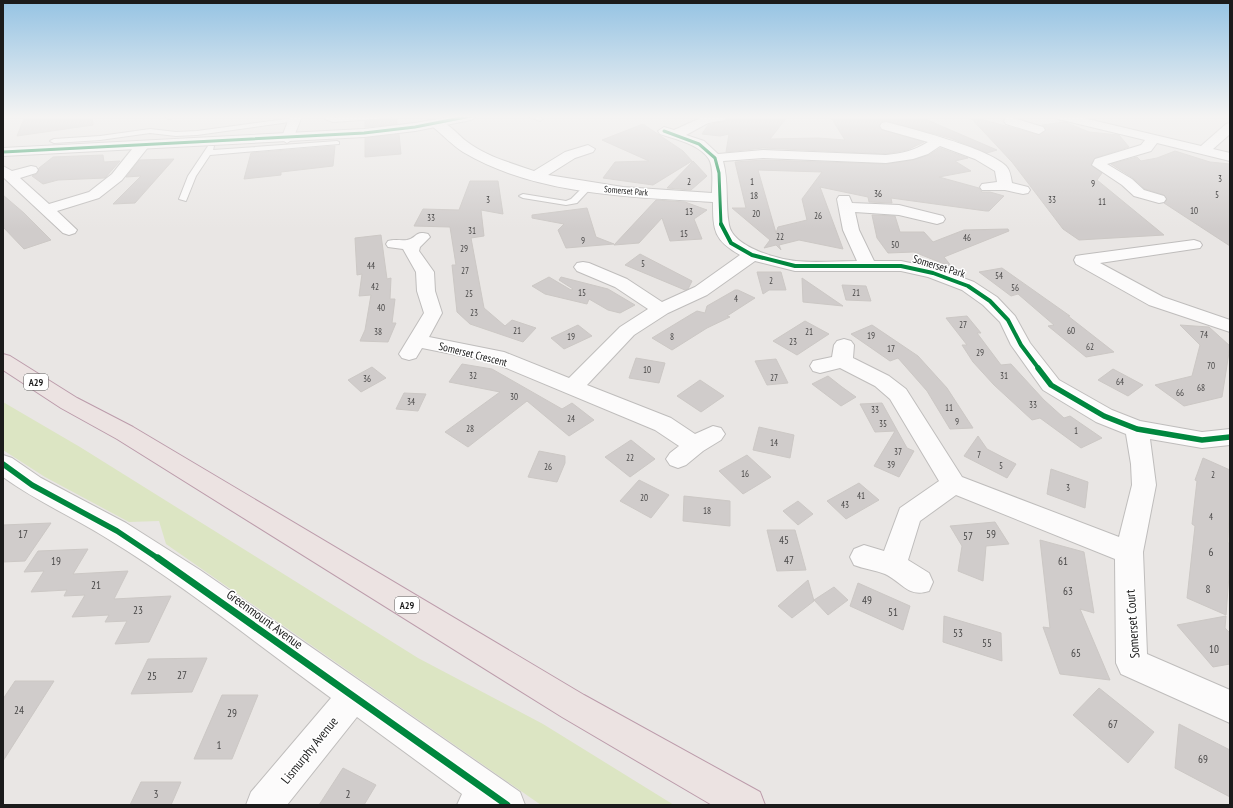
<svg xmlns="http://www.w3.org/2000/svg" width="1233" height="808" font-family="'PT Sans Narrow',sans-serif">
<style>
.grass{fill:#dce5c3}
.building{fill:#d0cccb;stroke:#ccc8c5;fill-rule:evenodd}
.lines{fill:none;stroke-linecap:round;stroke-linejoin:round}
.service-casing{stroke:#bfbdbc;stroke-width:2}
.minor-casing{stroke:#bfbdbc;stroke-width:2}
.tertiary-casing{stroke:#bfbdbc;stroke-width:2}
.trunk-casing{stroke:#bc9cab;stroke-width:2}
.service{fill:#fcfbfb;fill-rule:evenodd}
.minor{fill:#fcfbfb;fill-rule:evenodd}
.tertiary{fill:#fcfbfb;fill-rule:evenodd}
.trunk{fill:#ece3e2;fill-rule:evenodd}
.cycleway-far3-casing{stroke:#fff;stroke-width:4.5}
.cycleway-far2-casing{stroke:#fff;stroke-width:6}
.cycleway-far1-casing{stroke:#fff;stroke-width:8}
.cycleway-casing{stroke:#fff;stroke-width:10}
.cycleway-far3{stroke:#00873e;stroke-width:3}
.cycleway-far2{stroke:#00873e;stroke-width:4}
.cycleway-far1{stroke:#00873e;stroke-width:5.5}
.cycleway{stroke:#00873e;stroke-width:7}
.labels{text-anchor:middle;stroke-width:3;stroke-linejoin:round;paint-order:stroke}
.number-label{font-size:9px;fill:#484747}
.far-street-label{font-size:9px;fill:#1b1b1b;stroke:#fff}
.shield{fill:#fff;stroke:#5f5f5f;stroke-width:1}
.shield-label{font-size:10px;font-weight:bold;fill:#1b1b1b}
.street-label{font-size:11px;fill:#1b1b1b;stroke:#fff}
.near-number-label{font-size:11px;fill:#484747}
.near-street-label{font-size:13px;fill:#1b1b1b;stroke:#fff}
</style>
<rect width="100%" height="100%" fill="#e9e6e4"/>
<path class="grass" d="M3,402L80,447L418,658L543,724L674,805H541L166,544L159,521L129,522L45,477L3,450Z"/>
<g class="building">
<path d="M25,116H92L93,125L17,136Z"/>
<path d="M394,116H397V124L365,127V121L390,120Z"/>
<path d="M728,116H788L770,139L818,138L845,140L830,116H918L997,150L987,153L950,138L886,121L882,122L879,125L882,130L924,142L907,150L886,154L763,148L726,152L729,134L720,136L702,134L708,125L725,121Z"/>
<path d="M969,116L1039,135L1046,130L1042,125L1065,122L1089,132L1119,135L1129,147L1095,158L1091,165L1102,173L1097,180L1164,235L1079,240L1063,229L1012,162Z"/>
<path d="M643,124L683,151L692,161L653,185L603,178L615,162L649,161L602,140Z"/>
<path d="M399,134L401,154L365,157V138Z"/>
<path d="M335,146L333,166L281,172V175L244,179L251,153Z"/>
<path d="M940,148L968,158L955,161L971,171L939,177L979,188L982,192H990L1004,196L989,211H986L891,198L892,203L869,202L868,197L820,187L843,249L799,240L779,245L781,250L776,245L764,248L770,240L732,208H746L735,162L763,160L886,164L913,160L929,155ZM758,170L822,172L802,199L807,220L778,227L776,233Z"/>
<path d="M1175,151L1210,162L1230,164V246L1164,203L1167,200L1164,195L1145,189L1133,178L1111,164L1137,157L1141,161L1157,158Z"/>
<path d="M103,155L104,162L120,161L105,178L58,180L43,184L32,176L37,174L39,168L53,157Z"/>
<path d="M174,159L135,203L113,204L141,176L126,177L139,160Z"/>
<path d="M693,161L707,176L691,190L667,188Z"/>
<path d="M470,181H498L503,214L481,210L484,236L471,238L484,308L505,326L512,320L536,328L523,342L470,324L457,312L452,265H456L450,227L414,226L423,209L459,210Z"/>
<path d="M3,195L24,213L51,240L24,249L3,227Z"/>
<path d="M656,200L685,202L707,210L694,219L702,239L670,241L662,218L639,243L614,245Z"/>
<path d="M587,208L596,237L614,244L566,248L558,230L564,224L532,218V215Z"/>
<path d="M872,215L895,216L900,232H924L933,242L964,230L1008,229L1009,231L944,257L952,267L914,252L888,253L877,238Z"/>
<path d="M381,235L387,279L391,278L390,299H395L392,323H396L388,342L360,341L365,330L371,295L359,296L362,274L357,275L355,238Z"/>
<path d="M640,254L692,281L688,289L685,290L625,265Z"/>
<path d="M1002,268L1070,316H1068L1114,352L1086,357L1048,326L1054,325L1018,294L1011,296L979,272Z"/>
<path d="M757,272H781L786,290H769L763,294Z"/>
<path d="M549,277L571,290L573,289L559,280L561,277L608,289L635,305L620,313L608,310L589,299L587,304L545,294L532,286Z"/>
<path d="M802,278L843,306L803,302Z"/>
<path d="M842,285L866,286L871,301L846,300Z"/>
<path d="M735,290H738L755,298L727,316L730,317L707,328L672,350L652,338L690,315L697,311L705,313L707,306Z"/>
<path d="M967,316L981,333H977L1001,365L1011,364L1044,400L1064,418L1070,416L1102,438L1081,448L1040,418L1032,420L994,385L973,362L962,345H967L946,318Z"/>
<path d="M805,321L829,334L797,355L773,341Z"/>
<path d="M578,325L592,336L564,349L551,338Z"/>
<path d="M872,325L918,356L947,388L973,428L950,429L927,391L898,358L890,361L851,334Z"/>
<path d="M1180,325L1209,327L1230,346L1222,397L1184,406L1155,385L1192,376L1200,345Z"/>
<path d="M636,358L665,363L659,383L629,378Z"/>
<path d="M776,359L788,383L767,385L755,361Z"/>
<path d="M462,364L492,369L562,409L572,403L594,420L569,436L527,401L468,447L445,432L500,392L449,382Z"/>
<path d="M372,367L386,378L361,392L348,380Z"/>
<path d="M1113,369L1143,385L1128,396L1098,380Z"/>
<path d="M828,376L842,387L856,397L841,406L812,384Z"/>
<path d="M700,380L724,396L701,412L677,396Z"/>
<path d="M404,393L426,394L418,411L396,409Z"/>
<path d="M882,403L907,448L914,451L899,477L874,466L895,431L875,432L860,404Z"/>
<path d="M759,427L794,435L790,458L753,450Z"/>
<path d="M978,436L987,449L1016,464L1007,478L964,456Z"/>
<path d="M631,440L655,459L630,477L605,457Z"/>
<path d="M539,451L565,456V463L557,482L528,477Z"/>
<path d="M747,455L771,477L743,494L719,471Z"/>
<path d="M1203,458L1230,470L1228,543H1230V562L1226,615L1187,598L1195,526L1192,524L1197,481L1195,480Z"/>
<path d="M1051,469L1088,482L1085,508L1047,494Z"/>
<path d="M639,480L669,495L651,518L620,501Z"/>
<path d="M859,483L879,500L846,519L827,501Z"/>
<path d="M684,496L730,501V526L683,521Z"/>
<path d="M798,501L813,514L798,525L783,511Z"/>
<path d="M995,522L1009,544L986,546L983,581L958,571L962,546L950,526Z"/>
<path d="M51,523L25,561L3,562V525Z"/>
<path d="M767,530H795L806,570L777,571Z"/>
<path d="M1040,540L1084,552L1094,613L1080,609L1110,680L1060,674L1043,627L1050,628Z"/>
<path d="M88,549L73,574L128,571L114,599L171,596L149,642L115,644L127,621L105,622L109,615L72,617L85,595L64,596L67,590L31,592L44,571L24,572L38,551Z"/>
<path d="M808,580L814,601L792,618L778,606Z"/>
<path d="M858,583L910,606L903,630L850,606Z"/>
<path d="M834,587L848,600L828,615L814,600Z"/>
<path d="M944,616L1001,633L1002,661L943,642Z"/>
<path d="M1226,616L1225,628L1230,633V664L1213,667L1177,625Z"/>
<path d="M207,658L192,692L131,694L148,659Z"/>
<path d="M15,681H54L3,761V699Z"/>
<path d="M1099,688L1154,732L1128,763L1073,715Z"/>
<path d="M222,695H258L232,759H194Z"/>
<path d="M1179,724L1230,750V797L1175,768Z"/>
<path d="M343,768L376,785L364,805H319Z"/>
<path d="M141,782H181L171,805H130Z"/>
</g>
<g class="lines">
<g class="service-casing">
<g id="service">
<path d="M167,116H179L169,119L166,117Z"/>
<path d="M325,116H331L333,118L393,116L390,118L333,122L325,119Z"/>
<path d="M528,116H536L543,119L540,121Z"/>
<path d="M294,118L297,120L296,121L197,135L176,136L150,133L100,140L54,143L50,141L54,139L100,136L150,129L176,132L197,131Z"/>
<path d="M337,141L339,142V144L210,155L196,176L186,201L179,199L188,176L208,146H214L213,150Z"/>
<path d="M585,185L592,187L577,203L566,205L523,198L519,196L523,194L566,201L571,199Z"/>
</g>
</g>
<g class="minor-casing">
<g id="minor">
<path d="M290,116H302L293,139L287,143L281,139Z"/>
<path d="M705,116H726L727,117L725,120L708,123L686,135L704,141L718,154L763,150L886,155C902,153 914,151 928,142L882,129L880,126L882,123L886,122C913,129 988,148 1006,166C1010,170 1011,177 1012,183L1028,187L1030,190L1028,193L1023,194L1005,190H982L980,187L982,184L997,182L995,171L975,159L940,146L928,154L913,159L886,163L763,158L723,161C729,182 725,204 729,225C733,247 777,259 796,261C816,263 837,261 857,261L843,230L837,199L839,196H849L852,203L899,205L943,216L945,219L943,222L937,224L899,215L855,212L859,230L874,261H901L939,269L974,282L997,297L1015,316L1030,343L1059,380L1112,410L1140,421L1202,432L1230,429V445L1202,448L1150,439L1156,485L1143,552L1147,654L1230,690V723L1121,674L1116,663L1115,559L956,495L920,521L908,560L929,573L933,582L929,591C908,598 902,582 885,574C875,570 864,569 854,565L850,557L854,549L864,545L884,551L900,508L939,481L890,399L875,386L840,368L820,373L813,371L810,366L813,361L832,357L834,345L837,341L844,339L851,341L854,345L853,358L889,376L906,389L962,477L1119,537L1132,485L1131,464L1126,434L1096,422L1043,390L1011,345L1000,322L983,305L962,290L928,277L901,271H795L755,261L707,295L668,313L634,335L587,385L671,418L695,434L713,426L721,428L725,434L721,440L703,451L686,465L678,468L670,465L666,459L670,453L679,446L655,430L492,362L422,348L416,358L409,360L402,358L399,354L424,313L417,291L416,272L403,249L388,247L386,244L388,241C395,239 401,241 407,240C417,238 415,230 428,234L430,237L420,247L419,251L434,272L435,291L442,313L429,337L504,352L569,378L620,327L648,309L615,287L577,271L574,267L577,263L583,262L589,263L627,279L662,302L695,287L740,255C714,240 713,231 713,202C631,197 535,195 463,152C452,145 443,135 433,127L431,124L433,121C445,118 457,134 466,141C485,156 511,163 534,171L565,152L588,145L595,149L593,152L575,158L548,175L623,187L712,193C712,183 714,168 709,159C699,144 675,139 660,134L658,131L664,127L674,130Z"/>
<path d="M1056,116H1075L1201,146L1226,124L1230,123V134L1213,149L1230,153V161L1157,143L1151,151L1107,164L1132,179L1144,190L1164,196L1166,199L1164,202L1159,203L1134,196L1122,185L1092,165L1095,159L1141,145L1145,140L1058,119Z"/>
<path d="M1010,117L1043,127L1045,130L1039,134L1006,124L1004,121L1006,118Z"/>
<path d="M142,142L149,146L122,180L99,198L57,211L77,230L75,233L69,235L63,233L3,177V166L12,171L31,166L36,167L38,170L36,173L20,178L49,204L89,192L112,174L137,143Z"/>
<path d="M1194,240L1200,242L1202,245L1200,248L1100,263L1163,297L1230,320V332L1149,305L1076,264L1074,260L1076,256L1082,255Z"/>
<path d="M3,455L12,458L41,478L126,523L200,570L520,792L525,805H457L462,794L357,717L287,805H246L251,792L331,698C257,644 185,586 108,539C73,517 36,501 3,477Z"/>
</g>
</g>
<g class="tertiary-casing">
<path id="tertiary" d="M455,116H477L471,120L415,131L364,137L3,156V148L364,129L415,123Z"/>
</g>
<g class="trunk-casing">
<path id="trunk" d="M3,354L10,356L77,398L133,427L584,695L760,792L765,805H712L562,717L117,439L61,408L3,370Z"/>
</g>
<use href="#service" class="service"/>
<use href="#minor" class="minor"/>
<use href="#tertiary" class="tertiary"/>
<use href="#trunk" class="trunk"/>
<g class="cycleway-far3-casing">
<g id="cycleway-far3">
<path d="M664,131L699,144L715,158L719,173L721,225"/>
<path d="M3,152L364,133L415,127L471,116"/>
</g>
</g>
<g class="cycleway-far2-casing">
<path id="cycleway-far2" d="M721,224L731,243L752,255L795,266H901L933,273L968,286L990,301L1008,320L1021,345L1039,369"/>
</g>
<g class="cycleway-far1-casing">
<g id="cycleway-far1">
<path d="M1038,368L1051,385L1104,416L1137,429L1202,440L1230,437"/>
<path d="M3,464L32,485L117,531L159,559"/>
</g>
</g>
<g class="cycleway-casing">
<path id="cycleway" d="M158,558L507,805"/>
</g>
<use href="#cycleway-far3" class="cycleway-far3"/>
<use href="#cycleway-far2" class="cycleway-far2"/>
<use href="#cycleway-far1" class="cycleway-far1"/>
<use href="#cycleway" class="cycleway"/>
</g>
<linearGradient id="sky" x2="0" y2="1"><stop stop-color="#95c3e3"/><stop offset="0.51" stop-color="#f5f4f3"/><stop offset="1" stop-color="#f5f4f3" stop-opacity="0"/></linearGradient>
<rect width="1233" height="229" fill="url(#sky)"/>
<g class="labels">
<g class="number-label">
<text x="1220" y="182">3</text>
<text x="689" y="185">2</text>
<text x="752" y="185">1</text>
<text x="1093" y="187">9</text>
<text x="878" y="197">36</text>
<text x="1217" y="198">5</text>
<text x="754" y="199">18</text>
<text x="488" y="203">3</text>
<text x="1052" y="203">33</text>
<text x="1102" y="205">11</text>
<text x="1194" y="214">10</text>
<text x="689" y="215">13</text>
<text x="756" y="217">20</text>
<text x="818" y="219">26</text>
<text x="431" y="221">33</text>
<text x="472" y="234">31</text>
<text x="684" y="237">15</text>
<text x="780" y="240">22</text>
<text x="967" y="241">46</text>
<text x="583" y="244">9</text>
<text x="895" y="248">50</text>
<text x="464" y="252">29</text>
<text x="643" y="267">5</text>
<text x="371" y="269">44</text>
<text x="465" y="274">27</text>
<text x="999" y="279">54</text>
<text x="771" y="284">2</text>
<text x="375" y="290">42</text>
<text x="1015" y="291">56</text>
<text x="582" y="296">15</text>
<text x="856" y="296">21</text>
<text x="469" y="297">25</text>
<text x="736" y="302">4</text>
<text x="381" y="311">40</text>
<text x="474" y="316">23</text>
<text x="963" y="328">27</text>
<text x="517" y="334">21</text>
<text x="1071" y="334">60</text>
<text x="378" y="335">38</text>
<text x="809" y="335">21</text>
<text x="1204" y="338">74</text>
<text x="871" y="339">19</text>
<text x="571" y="340">19</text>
<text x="672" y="340">8</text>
<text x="793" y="345">23</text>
<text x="1090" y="350">62</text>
<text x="891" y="352">17</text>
<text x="980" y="356">29</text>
<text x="1211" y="369">70</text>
<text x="647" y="373">10</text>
<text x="473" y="379">32</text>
<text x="1004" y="379">31</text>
<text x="774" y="381">27</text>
<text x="367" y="382">36</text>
<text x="1120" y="385">64</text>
<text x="1201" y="391">68</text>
<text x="1180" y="396">66</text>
<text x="514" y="400">30</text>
<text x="411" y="405">34</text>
<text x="1033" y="408">33</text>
<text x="949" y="411">11</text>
<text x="875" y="413">33</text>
<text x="571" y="422">24</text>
<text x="957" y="425">9</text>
<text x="883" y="427">35</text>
<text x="470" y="432">28</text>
<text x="1076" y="434">1</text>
<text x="774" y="446">14</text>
<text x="898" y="455">37</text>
<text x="979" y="458">7</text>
<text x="630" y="461">22</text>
<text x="891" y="468">39</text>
<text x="1001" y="469">5</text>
<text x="548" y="470">26</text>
<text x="745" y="477">16</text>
<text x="1213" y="478">2</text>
<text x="1068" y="491">3</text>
<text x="861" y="499">41</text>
<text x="644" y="501">20</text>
<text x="845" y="508">43</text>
<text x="707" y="514">18</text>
<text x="1211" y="520">4</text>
</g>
<g class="far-street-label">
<text transform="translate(626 191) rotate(5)" y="3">Somerset Park</text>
</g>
<g class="shield">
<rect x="24" y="374" width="24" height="16" rx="3"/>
<rect x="395" y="597" width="24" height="16" rx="3"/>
</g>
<g class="shield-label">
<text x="36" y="386">A29</text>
<text x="407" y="609">A29</text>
</g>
<g class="street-label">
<text transform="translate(939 266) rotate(17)" y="4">Somerset Park</text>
<text transform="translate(473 354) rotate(14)" y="4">Somerset Crescent</text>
</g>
<g class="near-number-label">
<text x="23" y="538">17</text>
<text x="991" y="538">59</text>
<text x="968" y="540">57</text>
<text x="784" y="544">45</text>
<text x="1211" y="556">6</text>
<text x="789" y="564">47</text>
<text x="56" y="565">19</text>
<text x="1063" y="565">61</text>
<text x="96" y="589">21</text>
<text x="1208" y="593">8</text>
<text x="1068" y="595">63</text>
<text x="867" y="604">49</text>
<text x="138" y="614">23</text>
<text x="893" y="616">51</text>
<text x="958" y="637">53</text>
<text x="987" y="647">55</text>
<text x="1214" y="653">10</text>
<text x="1076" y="657">65</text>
<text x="182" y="679">27</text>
<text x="152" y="680">25</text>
<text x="19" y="714">24</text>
<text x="232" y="717">29</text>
<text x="1113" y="728">67</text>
<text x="219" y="749">1</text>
<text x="1203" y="763">69</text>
<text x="156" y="798">3</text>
<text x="348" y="798">2</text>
</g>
<g class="near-street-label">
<text transform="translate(265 619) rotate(36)" y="5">Greenmount Avenue</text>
<text transform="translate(1132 624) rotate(-94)" y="5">Somerset Court</text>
<text transform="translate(309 750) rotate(-51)" y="5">Lismurphy Avenue</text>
</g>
</g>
<rect width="1233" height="808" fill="none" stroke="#1b1b1b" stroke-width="8"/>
</svg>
